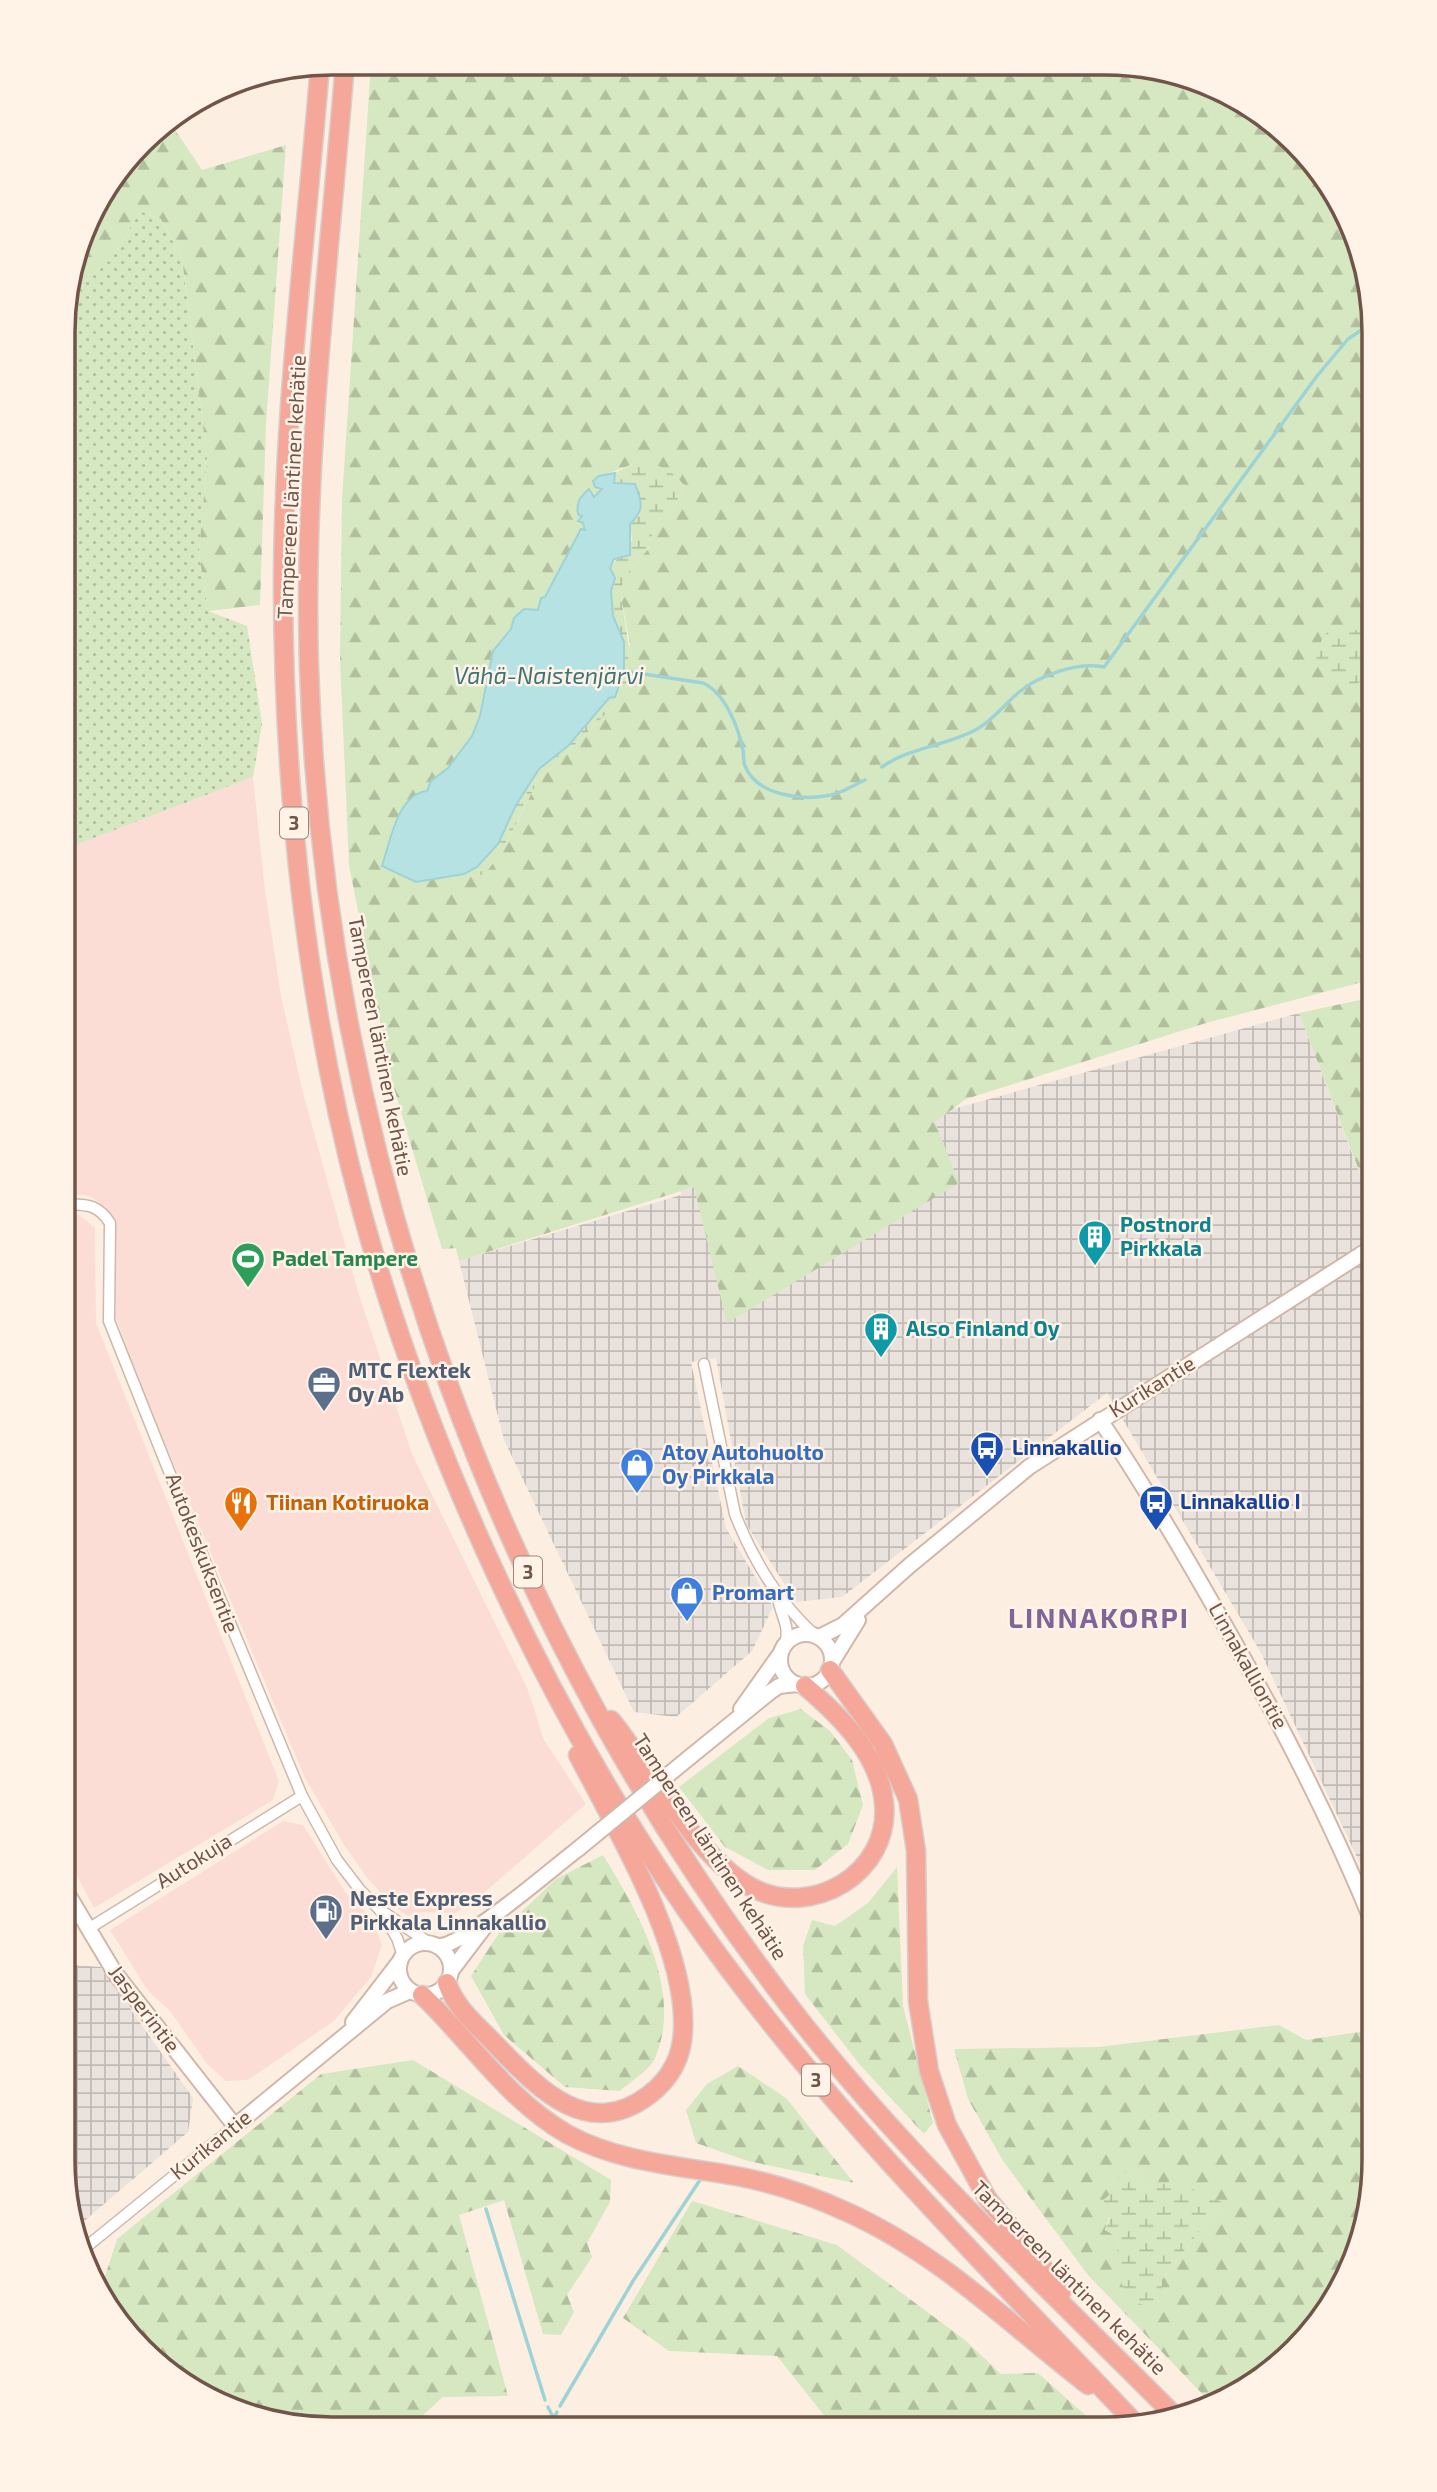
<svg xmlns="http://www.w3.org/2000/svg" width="1437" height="2492" font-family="'Exo 2',sans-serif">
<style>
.commercial{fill:#fcddd6}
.industrial{fill:url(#industrial-grid)}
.grass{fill:url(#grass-dots)}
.forest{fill:url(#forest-firs);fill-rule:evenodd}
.wetland{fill:url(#wetland-marsh)}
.water{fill:#b7e2e4;stroke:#9ed3d6;stroke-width:2}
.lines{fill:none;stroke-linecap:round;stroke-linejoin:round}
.stream{stroke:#9ed3d6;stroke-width:3.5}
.street-casing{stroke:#ceb8ac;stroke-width:13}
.secondary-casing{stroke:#d1b7a9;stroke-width:18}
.highway-casing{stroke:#d8cfcc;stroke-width:21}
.street{stroke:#fff;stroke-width:10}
.secondary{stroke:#fff;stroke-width:14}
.highway{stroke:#f5a89a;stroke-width:18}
.secondary-bridge-casing{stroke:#d1b7a9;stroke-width:18;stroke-linecap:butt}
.secondary-bridge{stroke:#fff;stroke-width:14}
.labels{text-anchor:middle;stroke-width:5;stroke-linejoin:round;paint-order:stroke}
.shield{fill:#fff3e8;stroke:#9c8479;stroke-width:2}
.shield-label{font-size:19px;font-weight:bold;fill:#725449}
.street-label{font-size:21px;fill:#725449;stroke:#fff3e8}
.culture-label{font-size:21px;font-weight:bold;fill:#0d838f;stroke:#fff3e8;text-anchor:start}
.leisure-label{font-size:21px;font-weight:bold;fill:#27864d;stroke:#fff3e8;text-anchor:start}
.service-label{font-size:21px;font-weight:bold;fill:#4e5e75;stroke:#fff3e8;text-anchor:start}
.transit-label{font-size:21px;font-weight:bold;fill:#164399;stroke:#fff3e8;text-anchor:start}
.shop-label{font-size:21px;font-weight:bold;fill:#366cbe;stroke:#fff3e8;text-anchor:start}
.food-label{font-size:21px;font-weight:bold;fill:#c56008;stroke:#fff3e8;text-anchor:start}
.water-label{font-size:23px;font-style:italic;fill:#3d7478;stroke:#fff3e8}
.district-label{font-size:28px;font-weight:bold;letter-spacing:2px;fill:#806596;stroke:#fff3e8}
.rim{fill:none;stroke:#725449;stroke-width:3.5}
</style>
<defs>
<pattern id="industrial-grid" width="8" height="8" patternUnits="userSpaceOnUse" patternTransform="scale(1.75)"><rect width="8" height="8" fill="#eae2dd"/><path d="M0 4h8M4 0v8" fill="none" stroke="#c2bab5"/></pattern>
<pattern id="grass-dots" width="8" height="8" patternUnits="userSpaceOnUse" patternTransform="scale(1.75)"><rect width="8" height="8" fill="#d5e8c1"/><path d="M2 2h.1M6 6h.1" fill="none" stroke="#b1bf9f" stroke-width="1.8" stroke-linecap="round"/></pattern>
<pattern id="forest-firs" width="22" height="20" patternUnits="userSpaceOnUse" patternTransform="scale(1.75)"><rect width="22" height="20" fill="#d5e8c1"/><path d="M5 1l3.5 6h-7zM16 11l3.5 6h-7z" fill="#b1bf9f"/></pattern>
<pattern id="wetland-marsh" width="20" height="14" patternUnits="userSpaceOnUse" patternTransform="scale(1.75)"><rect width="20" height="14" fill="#d5e8c1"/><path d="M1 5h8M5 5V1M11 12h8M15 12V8" fill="none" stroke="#b1bf9f"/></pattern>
</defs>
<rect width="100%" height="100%" fill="#fcefe2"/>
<g class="commercial">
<path d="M253,777L265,890L281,996L303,1093L359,1295L412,1454L528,1690L544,1740L586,1804L476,1900L455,1913L422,1912L407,1916L387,1899L368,1879L344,1845L304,1776L133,1367L116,1317L113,1224L106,1207L89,1196L64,1194L65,849Z"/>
<path d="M64,1214L79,1215L95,1228L96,1323L279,1781L273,1800L94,1908L63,1849Z"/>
<path d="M283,1821L303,1825L346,1893L372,1918L382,1945L371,1977L334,2021L248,2080L226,2081L207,2064L170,2011L148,1991L110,1930Z"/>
</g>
<g class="industrial">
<path d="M1299,1013L1374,1212L1373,1891L1260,1651L1107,1393L842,1597L796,1602L746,1524L716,1358L691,1362L726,1528L773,1607L752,1651L676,1717L634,1712L504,1440L459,1261L681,1195V1191L928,1116Z"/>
<path d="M76,1965L101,1967L193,2098L188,2132L75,2229L63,2159V1975Z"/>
</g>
<path class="grass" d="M140,211L161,219L182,258L207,458L199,554L208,611L247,626L262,724L253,777L65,849V302L112,258Z"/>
<g class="forest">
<path d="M371,63L1157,68L1223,91L1282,130L1328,182L1360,246L1374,333V652L1359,632L1373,671L1374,668V979L1206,1023L966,1099L935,1122L959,1183L727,1323L694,1187L459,1261L456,1248L442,1249L391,1078L349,865L340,659L342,499ZM634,463L684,485L673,509L662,515L654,529L648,549L623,578L621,597L630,644L619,701L537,782L504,848L479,876L464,874L416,882L420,792L427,791L431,781L448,768L472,736L480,716L493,651L511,629L538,610L580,530H585L583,516L603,488L595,487L593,482C603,473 621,470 634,463Z"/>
<path d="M169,121L202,170L286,145L266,424L260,605L208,611L199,554L207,458L182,258L161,219L140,211L112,258L65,302L91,213L155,130Z"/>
<path d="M1374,997V1210L1299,1013Z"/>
<path d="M801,1709L830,1731L852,1760L863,1805L848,1844L815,1870H768L725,1847L679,1787L769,1718Z"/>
<path d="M603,1855C638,1912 684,1991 655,2058C650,2070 630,2082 620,2091L565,2087L504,2035L471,1976L499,1933L556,1879Z"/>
<path d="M897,1867L903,2006L933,2123L924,2134L860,2065L805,1994L803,1946L812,1920L835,1926L868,1903Z"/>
<path d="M1279,2025L1306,2040L1365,2031L1373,2037V2177L1354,2262L1318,2324L1255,2383L1212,2404L1088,2275L1003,2161L968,2099L954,2049L1098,2047ZM1118,2172L1138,2176L1144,2186L1222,2202L1162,2279L1161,2297L1121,2277L1112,2266L1119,2246L1116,2236L1105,2230L1118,2188Z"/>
<path d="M413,2060L611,2180L610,2202L587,2243L592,2257L567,2295L574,2312L561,2335L543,2334L504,2200L459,2215L508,2396L443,2397L410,2427H297L214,2401L155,2362L109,2310L100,2292L117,2239L321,2074Z"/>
<path d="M738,2066L786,2098L854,2183L748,2161L696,2143L686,2110L707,2084Z"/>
<path d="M692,2201L837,2245L965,2340L1001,2374L1038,2373L1101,2429L834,2428L777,2356L669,2351L623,2318Z"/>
</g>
<g class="wetland">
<path d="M634,463C657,463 669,467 684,485L673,509L662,515L654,529L648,549L623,578L621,597L632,666L629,682L619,701L537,782L504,848L489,869L478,877L464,874C505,851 509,804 538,771C546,762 558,755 567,747C583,733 595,714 609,698L615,697L624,671V642L613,617L611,591L615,578L610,568L632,540L630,524L640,515L613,484L615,473Z"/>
<path d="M1337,625C1344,627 1354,628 1360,632C1383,650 1378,676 1352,686L1329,677L1316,659L1323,636Z"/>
<path d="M1118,2171L1138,2176L1144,2186L1156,2188L1172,2180L1222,2202L1162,2279V2297L1150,2307C1135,2304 1121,2293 1121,2277L1111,2266L1119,2246L1116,2236L1105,2230L1110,2218L1099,2210L1098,2204L1118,2188Z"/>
</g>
<path class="water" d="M615,473L614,483L635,484C642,502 645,510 630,524V555L614,559L610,568L615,578L611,591L613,616L624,642V671L615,697L609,698L569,745L539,769L516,805L498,844L477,867L464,874L416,882L382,866C390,843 397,794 427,791L431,781L448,768L472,736L480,716L493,651L511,629L514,618L524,609L538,610L541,598L545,597L581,529L585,530L583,523L578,521L582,516L578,514C576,502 580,497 589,489L594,497L602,489L595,487L593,481L599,476Z"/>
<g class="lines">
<g class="stream">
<path d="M624,671L703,683C725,693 738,726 743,750C744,755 743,761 745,766C757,796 803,801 831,795C842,793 854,785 865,780"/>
<path d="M882,767C910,747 947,746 977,729C992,721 1005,704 1018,693C1039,675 1077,662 1104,667L1317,376L1348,339L1372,323"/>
<path d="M486,2209L545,2400"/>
<path d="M560,2406L633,2281L700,2180"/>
<path d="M548,2407L553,2417"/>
<path d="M550,2427L557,2412"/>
</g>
<g class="street-casing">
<g id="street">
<path d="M64,1204C86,1205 97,1203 110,1223L109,1321L216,1589L302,1796L337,1860L360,1890L380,1910L431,1944"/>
<path d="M704,1364L735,1514C753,1560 778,1602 815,1635"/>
<path d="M778,1597C780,1615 791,1626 785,1645"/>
<path d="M380,1910L397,1938L403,1956"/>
<path d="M88,1929L302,1796"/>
<path d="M80,2252L235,2126"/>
</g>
</g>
<g class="secondary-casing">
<g id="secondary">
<path d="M1100,1420C1145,1486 1185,1555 1224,1624C1280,1722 1331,1820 1373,1924"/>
<circle cx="806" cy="1660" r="26"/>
<path d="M819,1637L843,1625L909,1566L1029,1467L1374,1246"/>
<path d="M832,1662L858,1620"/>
<path d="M741,1709L780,1654"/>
<path d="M690,1757L770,1692L779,1686L797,1684"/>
<path d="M63,1886L115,1973L235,2126L387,2001L410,1991"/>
<circle cx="425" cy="1969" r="26"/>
<path d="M438,1946C461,1948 554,1867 578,1849"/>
<path d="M451,1971L489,1921"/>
<path d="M353,2022L400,1961"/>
</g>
</g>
<g class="highway-casing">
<g id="highway">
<path d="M345,63C329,264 303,465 309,666C324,1154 502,1643 805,2026C917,2167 1049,2289 1176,2417"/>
<path d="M320,65C306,239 283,414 283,589C284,798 307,1010 362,1212C428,1452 546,1707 687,1911C817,2099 980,2259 1136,2424"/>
<path d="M830,1670L883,1744L908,1799L916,1851L918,2001L929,2071L947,2125L987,2198L1062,2291"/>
<path d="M611,1720C652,1770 694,1855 751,1887C811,1920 891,1873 884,1803C880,1755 840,1716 805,1686"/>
<path d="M447,1983C456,2009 477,2025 496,2045C537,2087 587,2142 649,2095C670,2079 682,2057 683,2031C688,1949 616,1828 578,1755"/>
<path d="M422,1995C471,2042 508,2100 567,2134C618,2162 680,2166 736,2176C774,2183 812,2196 847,2212C940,2254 1008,2323 1088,2385"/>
</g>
</g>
<use href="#street" class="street"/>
<use href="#secondary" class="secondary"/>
<use href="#highway" class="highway"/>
<g class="secondary-bridge-casing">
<path id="secondary-bridge" d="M578,1849L690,1757"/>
</g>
<use href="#secondary-bridge" class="secondary-bridge"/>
</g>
<defs>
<g id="building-pin" transform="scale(1.75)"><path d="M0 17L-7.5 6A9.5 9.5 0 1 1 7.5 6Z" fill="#0f9aa8" stroke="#fff3e8"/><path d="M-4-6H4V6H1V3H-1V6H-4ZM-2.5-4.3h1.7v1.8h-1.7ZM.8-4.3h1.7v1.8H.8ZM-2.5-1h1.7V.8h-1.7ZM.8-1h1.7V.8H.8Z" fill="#fff"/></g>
<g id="stadium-pin" transform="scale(1.75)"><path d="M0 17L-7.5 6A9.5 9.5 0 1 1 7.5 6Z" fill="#2e9e5b" stroke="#fff3e8"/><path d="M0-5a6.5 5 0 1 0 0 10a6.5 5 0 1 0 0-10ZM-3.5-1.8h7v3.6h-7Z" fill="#fff"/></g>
<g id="office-pin" transform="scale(1.75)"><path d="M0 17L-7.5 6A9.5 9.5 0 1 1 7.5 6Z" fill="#5c6f8a" stroke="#fff3e8"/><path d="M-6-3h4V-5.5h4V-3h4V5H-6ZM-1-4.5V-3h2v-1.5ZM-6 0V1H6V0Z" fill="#fff"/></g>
<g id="bus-pin" transform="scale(1.75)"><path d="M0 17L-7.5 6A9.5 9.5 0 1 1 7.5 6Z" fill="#1a4fb4" stroke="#fff3e8"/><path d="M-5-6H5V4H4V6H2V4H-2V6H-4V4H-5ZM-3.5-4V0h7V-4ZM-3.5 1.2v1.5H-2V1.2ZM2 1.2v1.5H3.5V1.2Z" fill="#fff"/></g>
<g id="shop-pin" transform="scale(1.75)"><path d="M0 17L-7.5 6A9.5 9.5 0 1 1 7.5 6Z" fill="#3f7fe0" stroke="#fff3e8"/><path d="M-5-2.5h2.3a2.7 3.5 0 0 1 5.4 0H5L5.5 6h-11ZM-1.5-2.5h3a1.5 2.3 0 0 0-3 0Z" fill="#fff"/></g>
<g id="restaurant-pin" transform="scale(1.75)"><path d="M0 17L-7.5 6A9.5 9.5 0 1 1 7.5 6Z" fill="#e8710a" stroke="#fff3e8"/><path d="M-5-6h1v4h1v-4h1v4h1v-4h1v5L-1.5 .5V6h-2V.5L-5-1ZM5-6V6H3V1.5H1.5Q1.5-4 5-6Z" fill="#fff"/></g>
<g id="fuel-pin" transform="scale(1.75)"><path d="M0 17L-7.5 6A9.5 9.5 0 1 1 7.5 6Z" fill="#5c6f8a" stroke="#fff3e8"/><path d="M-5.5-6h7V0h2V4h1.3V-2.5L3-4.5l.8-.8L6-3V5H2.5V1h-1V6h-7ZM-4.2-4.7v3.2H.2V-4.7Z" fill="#fff"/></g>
</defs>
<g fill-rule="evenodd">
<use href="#building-pin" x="1095" y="1237"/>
<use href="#stadium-pin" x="248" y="1259"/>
<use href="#building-pin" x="881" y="1329"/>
<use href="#office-pin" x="324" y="1383"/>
<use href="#bus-pin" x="987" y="1448"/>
<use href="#shop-pin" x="637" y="1465"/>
<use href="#bus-pin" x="1156" y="1502"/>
<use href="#restaurant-pin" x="241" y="1503"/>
<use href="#shop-pin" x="687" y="1593"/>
<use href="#fuel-pin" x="326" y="1911"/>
</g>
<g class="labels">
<g class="shield">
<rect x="280" y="807.5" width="28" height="31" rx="5"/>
<rect x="514" y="1556.5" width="28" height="31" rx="5"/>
<rect x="802" y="2064.5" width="28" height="31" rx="5"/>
</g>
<g class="shield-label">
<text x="294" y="830">3</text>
<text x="528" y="1579">3</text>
<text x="816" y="2087">3</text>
</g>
<g class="street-label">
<text transform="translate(292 487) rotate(-87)" y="7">Tampereen läntinen kehätie</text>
<text transform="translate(380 1046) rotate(79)" y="7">Tampereen läntinen kehätie</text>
<text transform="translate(1152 1387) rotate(-32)" y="7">Kurikantie</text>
<text transform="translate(202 1553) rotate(69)" y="7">Autokeskuksentie</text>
<text transform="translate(1248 1666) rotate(61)" y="7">Linnakalliontie</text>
<text transform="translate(710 1847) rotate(57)" y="7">Tampereen läntinen kehätie</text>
<text transform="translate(194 1861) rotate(-32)" y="7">Autokuja</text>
<text transform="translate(144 2009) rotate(53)" y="7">Jasperintie</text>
<text transform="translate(211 2145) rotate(-39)" y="7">Kurikantie</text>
<text transform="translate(1069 2278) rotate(45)" y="7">Tampereen läntinen kehätie</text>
</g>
<g class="culture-label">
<text x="1120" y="1232">Postnord<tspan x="1120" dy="24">Pirkkala</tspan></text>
<text x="906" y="1336">Also Finland Oy</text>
</g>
<g class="leisure-label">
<text x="272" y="1266">Padel Tampere</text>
</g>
<g class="service-label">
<text x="348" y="1378">MTC Flextek<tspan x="348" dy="24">Oy Ab</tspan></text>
<text x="350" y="1906">Neste Express<tspan x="350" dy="24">Pirkkala Linnakallio</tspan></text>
</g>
<g class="transit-label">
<text x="1012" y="1455">Linnakallio</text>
<text x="1180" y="1509">Linnakallio I</text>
</g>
<g class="shop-label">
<text x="662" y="1460">Atoy Autohuolto<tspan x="662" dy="24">Oy Pirkkala</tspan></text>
<text x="712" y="1600">Promart</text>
</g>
<g class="food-label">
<text x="266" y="1510">Tiinan Kotiruoka</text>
</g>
<g class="water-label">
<text x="549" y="684">Vähä-Naistenjärvi</text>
</g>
<g class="district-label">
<text x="1099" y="1628">LINNAKORPI</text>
</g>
</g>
<path d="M0 0H1437V2492H0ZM332 75H1105A257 257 0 0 1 1362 332V2160A257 257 0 0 1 1105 2417H332A257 257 0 0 1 75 2160V332A257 257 0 0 1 332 75Z" fill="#fff3e8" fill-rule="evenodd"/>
<path class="rim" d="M332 75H1105A257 257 0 0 1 1362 332V2160A257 257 0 0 1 1105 2417H332A257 257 0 0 1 75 2160V332A257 257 0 0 1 332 75Z"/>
</svg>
